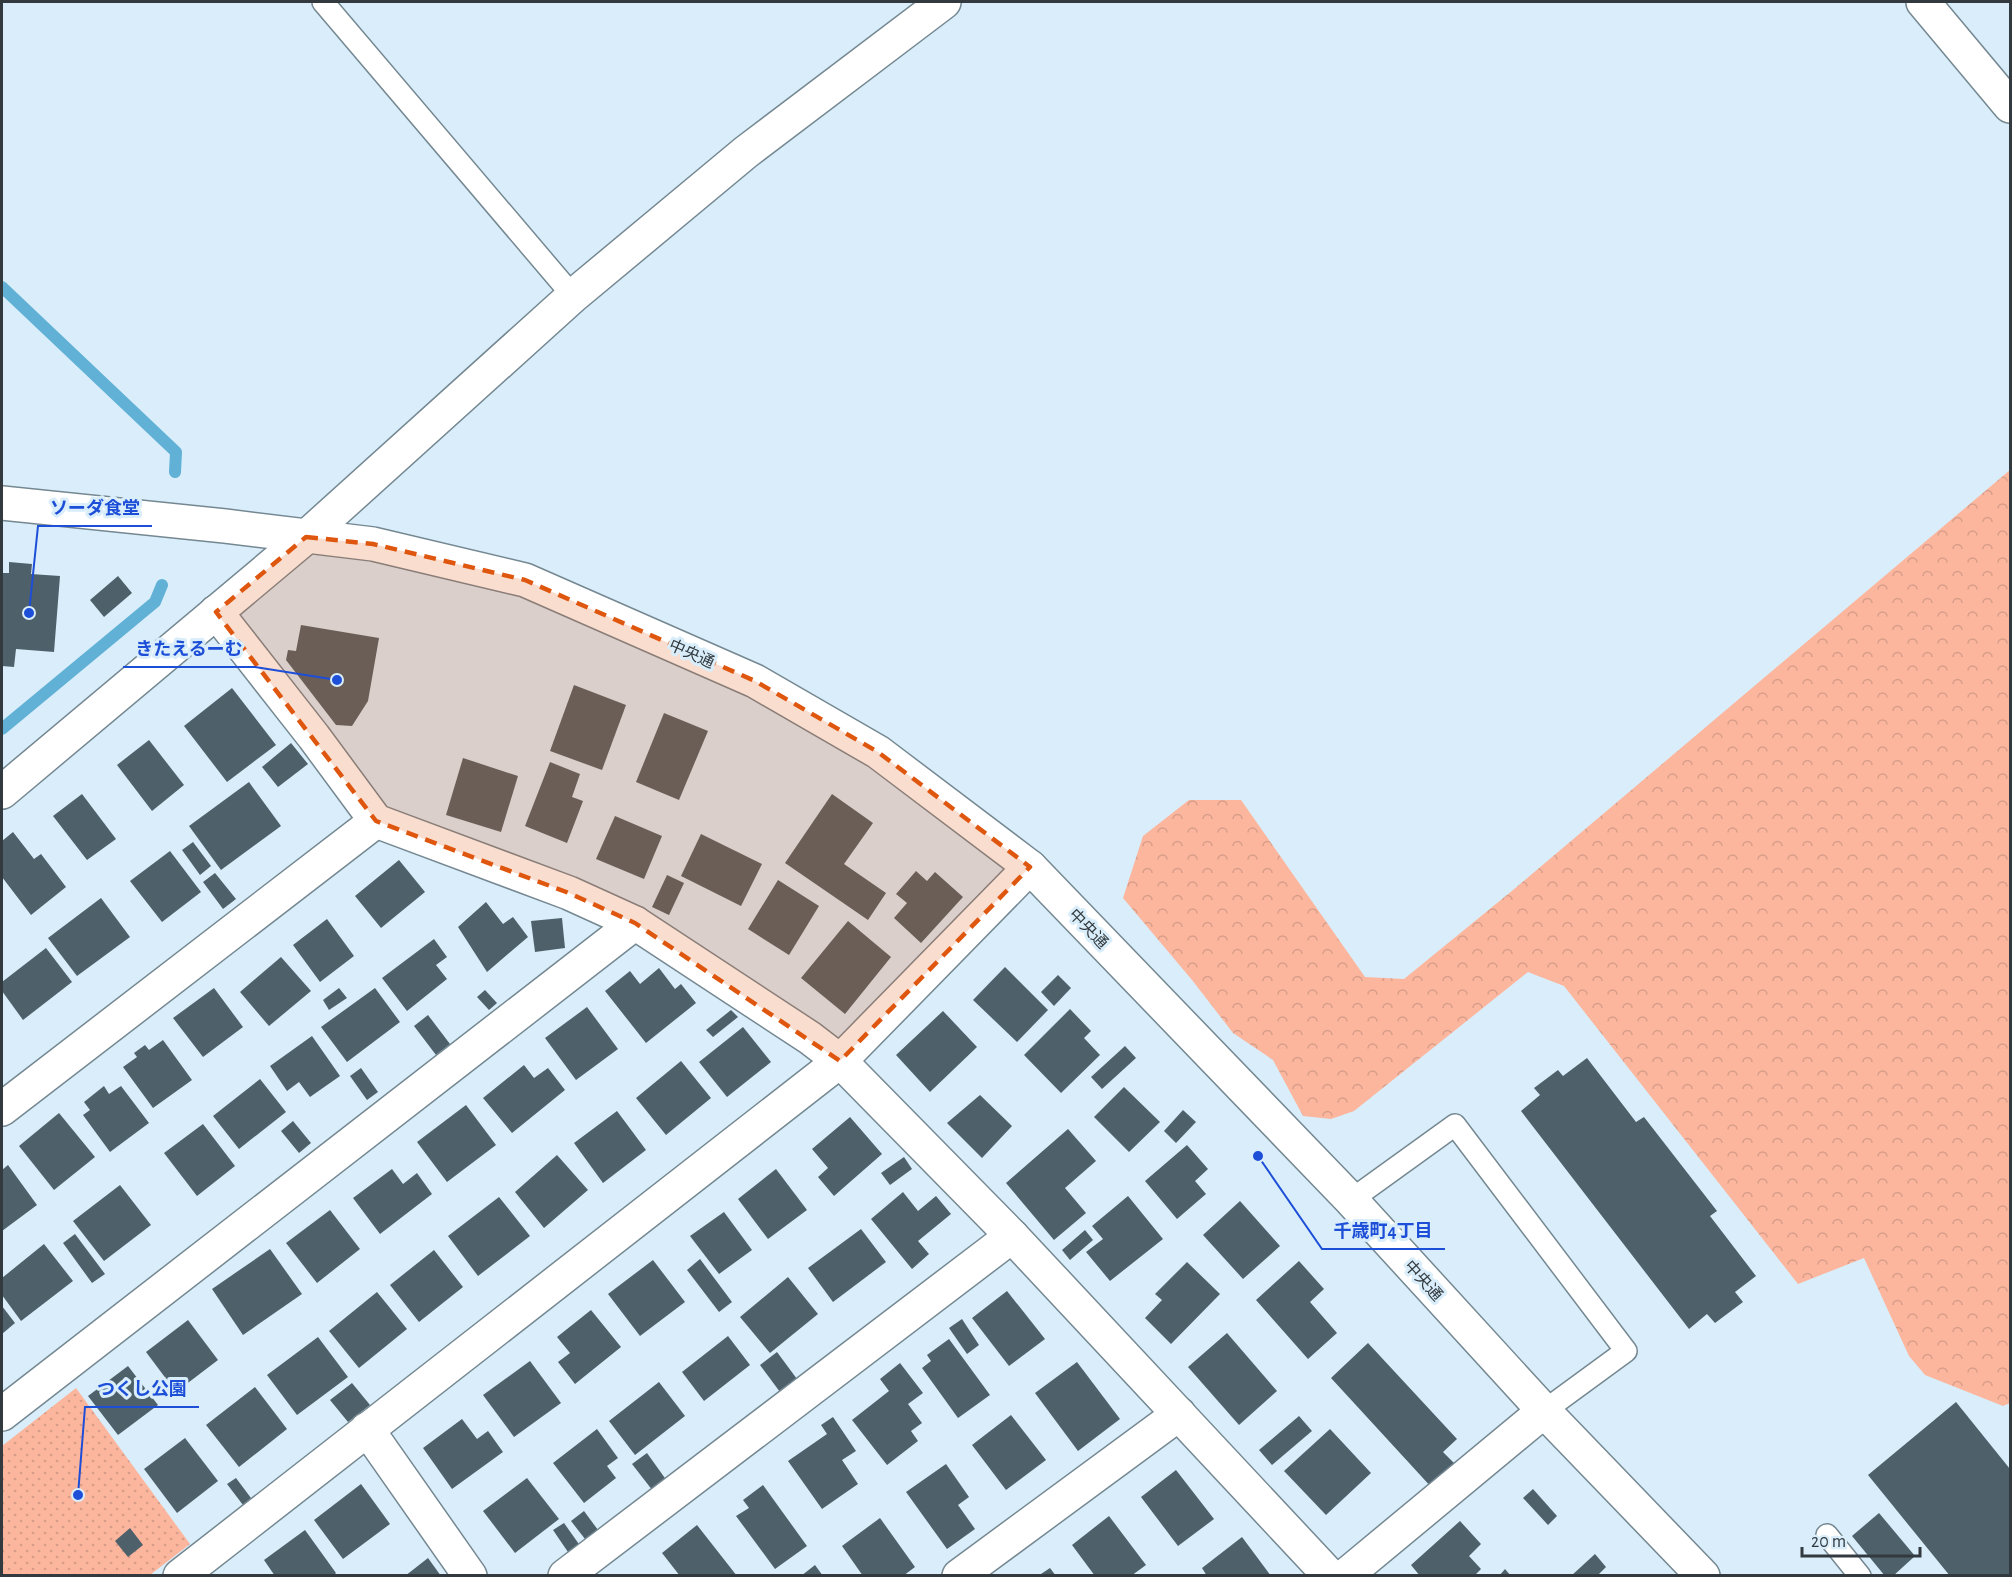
<svg xmlns="http://www.w3.org/2000/svg" width="2012" height="1577" font-family="'Alegreya Sans','Noto Sans JP',sans-serif">
<style>
.grass{fill:url(#grass-dots)}
.forest{fill:url(#forest-crowns)}
.lines{fill:none;stroke-linecap:round;stroke-linejoin:round}
.stream{stroke:#61b0d6;stroke-width:12}
.building{fill:#4e616a}
.service-casing{stroke:#758892;stroke-width:24}
.minor-casing{stroke:#758892;stroke-width:36}
.tertiary-casing{stroke:#758892;stroke-width:36}
.service{stroke:#fff;stroke-width:21}
.minor{stroke:#fff;stroke-width:33}
.tertiary{stroke:#fff;stroke-width:33}
.marked{fill:#df570f;fill-opacity:0.2;stroke:#df570f;stroke-width:4.5;stroke-dasharray:12 8;stroke-linejoin:round}
.labels{text-anchor:middle;stroke-width:6;stroke-linejoin:round;paint-order:stroke}
.street-label{font-size:16px;fill:#323a3f;stroke:#d9eefa}
.leader{fill:none;stroke:#1d4ed8;stroke-width:2}
.callout-dot{fill:#1d4ed8;stroke:#d9eefa;stroke-width:2}
.callout-label{font-size:18px;text-anchor:middle;font-weight:bold;fill:#1d4ed8;stroke:#d9eefa;stroke-width:6;stroke-linejoin:round;paint-order:stroke}
</style>
<defs>
<pattern id="grass-dots" width="8" height="8" patternUnits="userSpaceOnUse" patternTransform="scale(1.5)"><rect width="8" height="8" fill="#fcb69e"/><path d="M2 2h.1M6 6h.1" fill="none" stroke="#d89d89" stroke-width="1.8" stroke-linecap="round"/></pattern>
<pattern id="forest-crowns" width="20" height="18" patternUnits="userSpaceOnUse" patternTransform="scale(1.5)"><rect width="20" height="18" fill="#fcb69e"/><path d="M2 6a3 3 0 1 1 6 0M12 15a3 3 0 1 1 6 0" fill="none" stroke="#d89d89"/></pattern>
</defs>
<rect width="100%" height="100%" fill="#d9eefa"/>
<path class="grass" d="M76,1388L190,1544L150,1575L2,1576V1446Z"/>
<path class="forest" d="M2010,470V1403L2003,1406L1925,1375L1909,1356L1864,1258L1798,1284L1564,986L1528,972L1354,1111L1331,1119L1303,1116L1273,1060L1233,1033L1192,980L1123,898L1143,836L1189,800H1241L1365,977L1404,979L1513,890Z"/>
<g class="lines">
<g class="stream">
<path d="M2,287L176,452L175,472"/>
<path d="M2,729L155,602L162,585"/>
</g>
</g>
<g class="building">
<path d="M9,562L32,564L31,574L60,576L54,652L16,649L14,667L2,666V573H9Z"/>
<path d="M118,576L132,593L104,617L90,600Z"/>
<path d="M301,625L379,638L368,701L352,726L336,725L286,660L288,650L296,651Z"/>
<path d="M574,685L626,705L602,770L550,751Z"/>
<path d="M232,688L276,745L227,782L184,726Z"/>
<path d="M664,713L708,731L679,800L636,782Z"/>
<path d="M149,740L184,785L152,811L117,765Z"/>
<path d="M291,743L308,764L278,787L262,767Z"/>
<path d="M463,758L518,776L501,832L446,815Z"/>
<path d="M550,762L580,774L572,797L583,801L567,843L525,826Z"/>
<path d="M249,782L281,826L221,870L189,826Z"/>
<path d="M82,794L116,839L87,860L53,816Z"/>
<path d="M832,794L873,823L844,864L886,893L868,920L785,863Z"/>
<path d="M615,816L662,836L644,879L596,859Z"/>
<path d="M13,832L34,859L41,854L66,887L31,915L2,877V841Z"/>
<path d="M701,834L762,864L741,906L681,876Z"/>
<path d="M193,842L211,866L200,875L182,850Z"/>
<path d="M170,851L201,892L162,922L130,881Z"/>
<path d="M399,860L425,892L381,928L355,896Z"/>
<path d="M916,871L927,881L935,872L963,897L921,943L894,918L907,903L896,894Z"/>
<path d="M215,873L236,899L223,909L203,882Z"/>
<path d="M667,875L684,883L669,915L652,907Z"/>
<path d="M778,880L819,906L789,955L748,929Z"/>
<path d="M101,898L130,937L77,976L48,938Z"/>
<path d="M486,902L503,924L513,917L528,937L487,972L458,927Z"/>
<path d="M562,918L565,948L535,952L531,921Z"/>
<path d="M327,919L354,956L320,982L293,945Z"/>
<path d="M848,921L891,957L845,1014L801,978Z"/>
<path d="M434,939L447,957L436,965L447,979L407,1011L382,978Z"/>
<path d="M46,948L72,982L23,1020L2,991V982Z"/>
<path d="M281,957L311,991L269,1026L240,992Z"/>
<path d="M1005,967L1048,1010L1017,1042L973,1000Z"/>
<path d="M659,968L675,989L681,984L696,1003L646,1043L605,991L630,971L640,984Z"/>
<path d="M1058,975L1071,988L1054,1006L1041,992Z"/>
<path d="M214,988L243,1027L203,1057L173,1018Z"/>
<path d="M339,988L347,998L329,1010L323,1000Z"/>
<path d="M375,988L400,1022L347,1062L321,1027Z"/>
<path d="M485,990L497,1003L489,1010L477,997Z"/>
<path d="M587,1007L618,1049L576,1080L545,1038Z"/>
<path d="M1070,1009L1091,1031L1084,1038L1100,1055L1061,1093L1024,1055Z"/>
<path d="M731,1010L738,1017L713,1037L706,1030Z"/>
<path d="M943,1011L977,1047L930,1092L896,1055Z"/>
<path d="M428,1015L450,1044L436,1055L414,1026Z"/>
<path d="M743,1027L771,1062L727,1097L699,1062Z"/>
<path d="M312,1036L340,1076L310,1097L299,1082L287,1091L270,1066Z"/>
<path d="M163,1040L192,1080L153,1108L123,1067L137,1057L134,1053L145,1045L149,1050Z"/>
<path d="M1125,1046L1136,1058L1102,1089L1091,1077Z"/>
<path d="M1587,1058L1636,1122L1644,1117L1717,1211L1710,1216L1756,1276L1735,1292L1743,1302L1715,1323L1707,1314L1689,1329L1521,1111L1540,1095L1534,1088L1558,1070L1563,1076Z"/>
<path d="M681,1061L711,1098L666,1135L636,1098Z"/>
<path d="M524,1065L534,1078L548,1068L565,1090L512,1133L483,1098Z"/>
<path d="M361,1068L378,1092L367,1100L350,1076Z"/>
<path d="M260,1079L286,1112L239,1149L213,1116Z"/>
<path d="M104,1086L109,1094L121,1086L149,1123L110,1152L83,1115L90,1110L84,1102Z"/>
<path d="M1124,1087L1160,1122L1129,1152L1094,1117Z"/>
<path d="M980,1095L1012,1126L982,1158L947,1123Z"/>
<path d="M466,1105L496,1145L447,1182L417,1142Z"/>
<path d="M1183,1110L1196,1122L1176,1143L1164,1131Z"/>
<path d="M617,1111L646,1150L603,1183L574,1143Z"/>
<path d="M59,1113L95,1157L54,1190L19,1146Z"/>
<path d="M850,1117L882,1154L834,1196L818,1177L828,1168L812,1149Z"/>
<path d="M293,1121L311,1143L299,1153L281,1131Z"/>
<path d="M203,1124L235,1166L197,1196L164,1153Z"/>
<path d="M1068,1129L1096,1161L1065,1188L1086,1213L1054,1240L1006,1183Z"/>
<path d="M1187,1145L1208,1169L1195,1181L1206,1194L1177,1219L1145,1181Z"/>
<path d="M557,1155L588,1190L544,1228L515,1192Z"/>
<path d="M904,1157L912,1169L890,1185L881,1173Z"/>
<path d="M8,1165L37,1205L2,1231V1170Z"/>
<path d="M392,1169L403,1184L417,1173L432,1194L380,1234L353,1198Z"/>
<path d="M776,1169L807,1210L768,1239L738,1199Z"/>
<path d="M120,1185L151,1225L104,1261L73,1221Z"/>
<path d="M903,1192L918,1211L936,1196L951,1214L918,1241L929,1254L912,1269L871,1219Z"/>
<path d="M1128,1196L1163,1239L1110,1281L1086,1252L1103,1239L1092,1226Z"/>
<path d="M499,1197L530,1236L478,1276L448,1236Z"/>
<path d="M1240,1201L1280,1246L1243,1279L1203,1235Z"/>
<path d="M330,1210L360,1249L317,1283L286,1243Z"/>
<path d="M724,1212L752,1250L719,1274L690,1236Z"/>
<path d="M861,1229L886,1262L833,1302L808,1268Z"/>
<path d="M1085,1230L1093,1240L1070,1260L1062,1250Z"/>
<path d="M75,1234L105,1274L92,1283L63,1243Z"/>
<path d="M44,1244L73,1281L21,1321L2,1295V1278Z"/>
<path d="M270,1249L302,1294L243,1335L212,1289Z"/>
<path d="M434,1250L463,1287L419,1322L390,1285Z"/>
<path d="M700,1259L732,1302L719,1312L687,1270Z"/>
<path d="M653,1260L685,1302L640,1336L608,1294Z"/>
<path d="M1299,1261L1324,1289L1310,1302L1337,1333L1308,1359L1256,1300Z"/>
<path d="M1187,1262L1220,1294L1171,1344L1145,1318L1162,1300L1155,1294Z"/>
<path d="M788,1277L818,1314L770,1353L740,1317Z"/>
<path d="M1007,1291L1045,1339L1009,1366L972,1318Z"/>
<path d="M377,1292L407,1329L359,1368L329,1331Z"/>
<path d="M2,1306L15,1323L2,1334Z"/>
<path d="M591,1310L621,1347L575,1384L558,1362L570,1353L557,1337Z"/>
<path d="M962,1319L979,1345L967,1354L949,1328Z"/>
<path d="M188,1320L218,1360L176,1392L146,1352Z"/>
<path d="M1227,1333L1277,1391L1239,1425L1188,1367Z"/>
<path d="M728,1336L750,1365L704,1401L682,1372Z"/>
<path d="M318,1337L348,1377L297,1415L267,1375Z"/>
<path d="M949,1339L990,1395L958,1418L922,1368L931,1361L927,1355Z"/>
<path d="M1368,1343L1457,1439L1443,1452L1457,1466L1433,1489L1331,1378Z"/>
<path d="M777,1352L797,1379L780,1392L760,1365Z"/>
<path d="M530,1361L561,1403L514,1437L483,1395Z"/>
<path d="M1077,1362L1120,1419L1078,1451L1035,1393Z"/>
<path d="M900,1363L923,1393L908,1404L922,1423L911,1431L918,1441L887,1465L852,1420L889,1391L880,1379Z"/>
<path d="M128,1366L158,1405L118,1435L88,1396Z"/>
<path d="M659,1382L685,1416L635,1455L609,1421Z"/>
<path d="M352,1383L370,1405L348,1422L330,1400Z"/>
<path d="M255,1387L287,1429L239,1467L206,1425Z"/>
<path d="M1956,1402L2010,1469V1576H1950L1868,1475Z"/>
<path d="M1011,1415L1046,1460L1006,1490L972,1445Z"/>
<path d="M1299,1416L1312,1431L1272,1465L1259,1450Z"/>
<path d="M833,1417L856,1451L842,1460L858,1484L822,1509L788,1461L827,1434L821,1425Z"/>
<path d="M462,1419L477,1439L488,1431L503,1452L452,1489L423,1448Z"/>
<path d="M597,1429L618,1458L607,1466L616,1478L584,1503L553,1463Z"/>
<path d="M1330,1429L1371,1473L1326,1515L1284,1471Z"/>
<path d="M185,1438L218,1481L177,1513L144,1469Z"/>
<path d="M647,1453L667,1481L653,1491L632,1464Z"/>
<path d="M946,1464L969,1497L958,1505L975,1529L947,1549L906,1492Z"/>
<path d="M1176,1470L1214,1519L1178,1546L1141,1497Z"/>
<path d="M236,1478L251,1498L243,1505L227,1484Z"/>
<path d="M527,1478L559,1519L515,1553L483,1511Z"/>
<path d="M361,1484L390,1524L343,1559L314,1520Z"/>
<path d="M763,1485L807,1546L775,1569L736,1516L749,1508L743,1500Z"/>
<path d="M1533,1489L1557,1516L1548,1525L1523,1498Z"/>
<path d="M584,1511L598,1530L585,1539L571,1521Z"/>
<path d="M1879,1513L1915,1556L1893,1576H1885L1852,1536Z"/>
<path d="M1109,1516L1146,1565L1131,1576H1095L1072,1545Z"/>
<path d="M880,1518L915,1567L903,1576H863L842,1546Z"/>
<path d="M1460,1521L1481,1544L1469,1556L1481,1569L1474,1576H1420L1411,1565Z"/>
<path d="M564,1523L581,1547L570,1555L553,1530Z"/>
<path d="M697,1525L737,1576H680L662,1553Z"/>
<path d="M130,1528L143,1545L128,1557L115,1541Z"/>
<path d="M305,1530L336,1573L333,1576H275L264,1560Z"/>
<path d="M1242,1537L1271,1576H1207L1202,1568Z"/>
<path d="M1595,1554L1606,1567L1597,1576H1571Z"/>
<path d="M428,1558L441,1576H405Z"/>
<path d="M815,1565L823,1576H801Z"/>
<path d="M1050,1568L1056,1576H1038Z"/>
<path d="M1505,1569L1511,1576H1499Z"/>
</g>
<g class="lines">
<g class="service-casing">
<g id="service">
<path d="M323,2L573,296"/>
<path d="M1351,1200L1455,1125L1626,1351L1544,1411"/>
<path d="M1827,1535L1860,1576"/>
</g>
</g>
<g class="minor-casing">
<g id="minor">
<path d="M1923,2L2010,106"/>
<path d="M306,537L573,296L746,152L944,2"/>
<path d="M216,612L314,737L376,821L569,893L635,923L810,1038L840,1061L1012,1236L1330,1576"/>
<path d="M2,1109L376,821"/>
<path d="M2,1414L635,923"/>
<path d="M367,1429L470,1576"/>
<path d="M180,1576L840,1061L1030,867"/>
<path d="M565,1576L1012,1236"/>
<path d="M959,1576L1179,1414"/>
<path d="M1345,1576L1544,1411"/>
</g>
</g>
<g class="tertiary-casing">
<g id="tertiary">
<path d="M2,503L225,526L373,544L525,580L755,681L878,752L1030,867L1351,1200L1544,1411L1703,1576"/>
<path d="M2,792L306,537"/>
</g>
</g>
<use href="#service" class="service"/>
<use href="#minor" class="minor"/>
<use href="#tertiary" class="tertiary"/>
</g>
<path class="marked" d="M306,537L373,544L525,580L755,681L878,752L1030,867L840,1061L635,923L569,893L376,821L216,612Z"/>
<g class="labels">
<g class="street-label">
<text transform="translate(692 653) rotate(24)" y="6">中央通</text>
<text transform="translate(1089 928) rotate(46)" y="6">中央通</text>
<text transform="translate(1424 1280) rotate(48)" y="6">中央通</text>
</g>
</g>
<path class="leader" d="M29 613L38 526H152M337 680L255 667H123M1258 1156L1322 1249H1445M78 1495L85 1407H199"/>
<g class="callout-dot">
<circle cx="29" cy="613" r="6"/>
<circle cx="337" cy="680" r="6"/>
<circle cx="1258" cy="1156" r="6"/>
<circle cx="78" cy="1495" r="6"/>
</g>
<g class="callout-label">
<text x="95" y="514">ソーダ食堂</text>
<text x="189" y="655">きたえるーむ</text>
<text x="1383" y="1237">千歳町4丁目</text>
<text x="142" y="1395">つくし公園</text>
</g>
<rect width="2012" height="1577" fill="none" stroke="#323a3f" stroke-width="6"/>
<path d="M1802 1547v9h118v-9" fill="none" stroke="#323a3f" stroke-width="3"/>
<text x="1811" y="1547" font-size="18" fill="#323a3f" stroke="#d9eefa" stroke-width="4.5" paint-order="stroke">20 m</text>
</svg>
